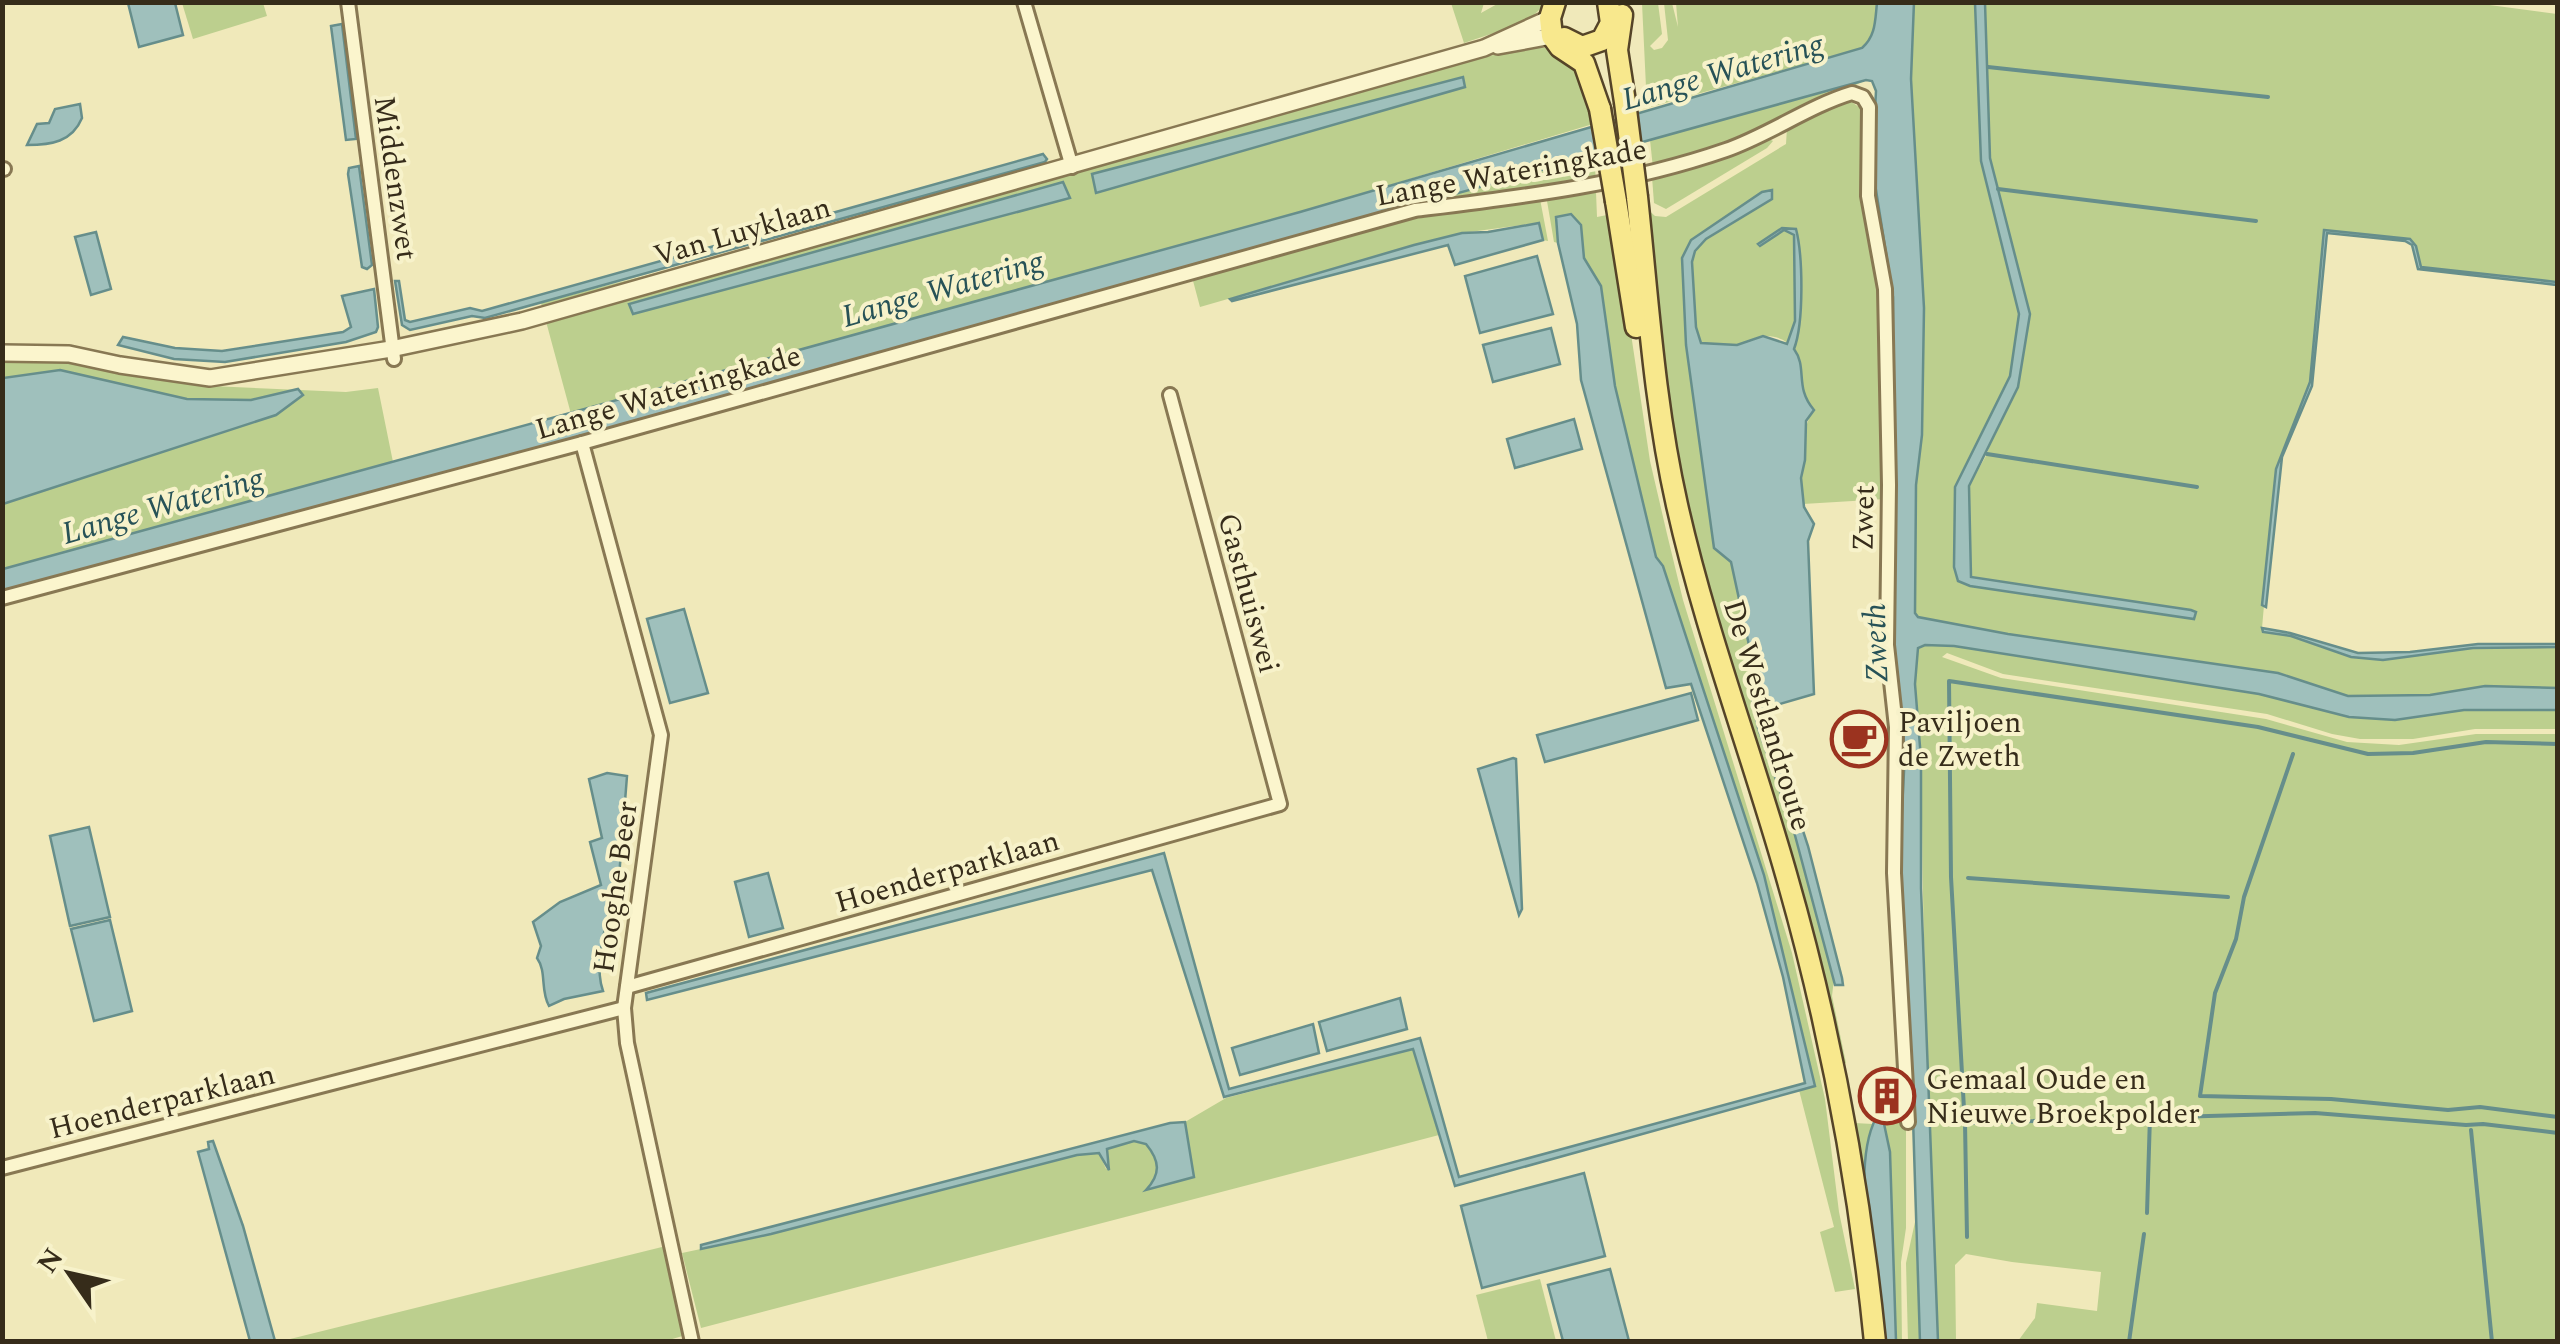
<svg xmlns="http://www.w3.org/2000/svg" width="2560" height="1344" font-family="Spectral,serif">
<style>
.green{fill:#bccf8e}
.water{fill:#9fc0bc;stroke:#668e8b;stroke-width:2.5}
.lines{fill:none;stroke-linecap:round;stroke-linejoin:round}
.stream{stroke:#668e8b;stroke-width:4}
.minor-casing{stroke:#887853;stroke-width:18}
.tertiary-casing{stroke:#887853;stroke-width:20}
.primary-casing{stroke:#554428;stroke-width:25}
.minor{stroke:#fbf5cd;stroke-width:12}
.tertiary{stroke:#fbf5cd;stroke-width:15}
.primary{stroke:#f8e88d;stroke-width:20}
.primary-bridge-casing{stroke:#554428;stroke-width:25;stroke-linecap:butt}
.primary-bridge{stroke:#f8e88d;stroke-width:20}
.labels{text-anchor:middle;stroke-width:8;stroke-linejoin:round;paint-order:stroke}
.street-label{font-size:30px;fill:#362c1a;stroke:#f7f2ca}
.poi-label{font-size:30px;fill:#362c1a;stroke:#f7f2ca;text-anchor:start}
.water-label{font-size:32px;font-style:italic;fill:#275257;stroke:#f7f2ca}
</style>
<rect width="100%" height="100%" fill="#f0e9ba"/>
<g class="green">
<path d="M2467,2L2557,14V282L2421,267L2416,246L2410,239L2324,231L2310,382L2276,469L2262,628L2264,632L2291,636L2351,657L2383,660L2473,648L2557,647V688L2485,686L2430,695L2348,696L2278,673L2008,634L1918,617L1915,613L1916,485L1922,435L1924,308L1911,79L1914,3H1975L1981,161L2019,314L2010,376L1955,487L1958,581L2191,610L1971,578L1969,486L1987,454L2030,314L1990,158L1985,3Z"/>
<path d="M182,3H263L267,16L193,39Z"/>
<path d="M1451,3H1484L1481,13L1499,3H1546L1527,22L1464,43Z"/>
<path d="M1642,3H1658L1662,34L1650,46L1654,50L1662,48L1668,40L1664,3H1672L1678,27L1676,3H1877C1875,20 1876,36 1862,48L1647,108Z"/>
<path d="M1533,46C1545,46 1553,51 1563,59C1587,77 1588,96 1593,124L1300,212L571,414L541,303C712,256 885,221 1057,177C1217,137 1372,81 1533,46Z"/>
<path d="M1866,80L1778,123L1653,168L1650,140Z"/>
<path d="M1850,101L1862,109L1864,117L1862,178L1880,283L1886,499L1803,504L1801,473L1805,460L1804,432L1813,408C1791,385 1812,338 1766,336C1757,336 1751,342 1743,343C1736,345 1727,345 1720,346L1731,562L1755,673L1752,698L1758,728L1793,828L1834,979L1832,996L1846,1063L1841,1065L1854,1123L1873,1124L1862,1173L1858,1174L1688,524L1665,401L1646,208L1655,216L1666,217L1786,144L1787,128L1837,102Z"/>
<path d="M1769,139L1773,141L1767,148L1666,209L1654,203L1652,177Z"/>
<path d="M1594,156L1596,181L1542,191L1426,202Z"/>
<path d="M1596,192L1597,217L1607,215L1613,254L1621,267L1650,461L1667,534L1683,600L1792,953L1825,1099L1839,1212L1855,1289L1835,1292L1820,1232L1834,1227L1799,1090L1815,1085L1764,875L1663,566L1656,557L1615,386L1601,287L1584,258L1581,225L1556,217L1558,243L1554,242L1547,201L1549,197Z"/>
<path d="M1540,199L1548,241L1543,240L1538,223L1462,233L1414,245L1200,307L1192,277L1418,214Z"/>
<path d="M59,359L211,386L346,392L378,388L393,462L3,569V360Z"/>
<path d="M1925,645L1954,646L2259,694L2395,720L2464,710H2557V729H2475L2413,739H2360L2332,734L2267,714L2003,674L1947,653L1942,657L2001,678L2266,719L2347,742L2399,745L2476,734H2557V1341H2018L2035,1318L2037,1303L2097,1311L2101,1272L2012,1262L1966,1254L1955,1265L1956,1341H1938C1933,1167 1923,992 1922,817C1922,763 1909,703 1916,650Z"/>
<path d="M1413,1049L1439,1135L701,1328L682,1253L771,1234L1077,1155L1099,1153L1106,1169L1110,1168L1107,1149L1134,1141L1146,1144C1159,1160 1161,1172 1148,1188L1194,1177L1185,1122L1226,1098Z"/>
<path d="M1898,1121L1906,1129V1228L1901,1262L1902,1341H1896L1890,1152L1884,1122Z"/>
<path d="M1915,1222L1920,1341L1908,1342L1906,1263Z"/>
<path d="M666,1246L686,1335L662,1342H278Z"/>
<path d="M1540,1279L1556,1341H1488L1476,1295Z"/>
</g>
<g class="water">
<path d="M1914,2L1911,79L1924,308L1922,435L1916,485L1915,613L1918,617L2008,634L2278,673L2348,696L2430,695L2485,686L2557,688L2558,710H2464L2395,720L2349,717L2259,694L1954,646L1925,645L1918,648L1915,684L1921,759V888L1938,1341L1920,1342L1912,1086L1893,1084L1892,1072L1909,1071L1899,865L1905,753L1892,631L1893,297L1872,165L1876,91L1872,81L1866,80L586,435L3,592V569L1300,212L1862,48C1876,36 1875,20 1877,3Z"/>
<path d="M128,3H175L183,35L139,47Z"/>
<path d="M1975,3H1985L1990,158L2030,314L2018,387L1969,486L1971,577L2191,610L2196,612L2194,619L1970,586L1958,581L1954,567L1955,487L2010,376L2019,314L1981,161Z"/>
<path d="M342,24L356,139L346,140L331,26Z"/>
<path d="M1463,77L1465,87L1096,193L1092,174Z"/>
<path d="M80,104L82,118C72,142 51,145 27,145L37,124L49,123L55,109Z"/>
<path d="M1043,154L1047,159L1045,162L485,318L472,316L410,330L402,325L395,281H399L405,320L410,322L470,308L482,311Z"/>
<path d="M359,166L372,265L367,269L362,267L348,174L349,168Z"/>
<path d="M1063,182L1070,198L633,314L629,304Z"/>
<path d="M1772,190V199L1706,239L1695,251L1692,262L1696,327L1701,343L1737,345L1763,336L1787,344L1795,321L1794,235L1784,230L1760,246L1758,244L1782,228L1796,229C1803,256 1804,323 1794,349C1808,368 1794,387 1814,410L1806,421L1805,460L1801,478L1804,507L1814,524L1808,541L1814,694L1766,708L1764,712L1808,846L1842,978L1843,985H1835L1793,828L1758,728L1752,698L1755,673L1731,562L1714,548L1686,345L1682,258L1691,240L1762,192Z"/>
<path d="M1571,214L1581,225L1584,258L1601,286L1615,386L1656,557L1663,566L1764,875L1815,1086L1455,1186L1413,1049L1224,1097L1152,870L647,1000L646,993L1164,853L1229,1089L1420,1038L1459,1177L1805,1083L1783,977L1757,883L1691,684L1666,688L1581,380L1577,324L1558,243L1556,217Z"/>
<path d="M1539,223L1543,240L1455,265L1448,245L1232,301L1230,299L1414,245L1462,233L1488,232Z"/>
<path d="M2324,230L2410,239L2416,246L2421,267L2557,282V285L2418,269L2412,245L2405,241L2327,233L2312,386L2282,457L2266,607L2262,605L2276,469L2310,382Z"/>
<path d="M96,232L111,289L91,295L75,237Z"/>
<path d="M1537,256L1553,314L1480,333L1465,276Z"/>
<path d="M374,289L378,327L376,332L346,342L225,362L174,359L118,345L123,337L175,348L222,351L343,332L351,327L342,296Z"/>
<path d="M1551,328L1560,364L1493,382L1483,345Z"/>
<path d="M60,370L187,399L251,400L298,389L303,395L276,415L3,504V378Z"/>
<path d="M1574,419L1582,449L1515,468L1507,439Z"/>
<path d="M684,609L708,693L670,703L647,619Z"/>
<path d="M2262,628L2290,633L2358,653L2410,652L2478,644H2557V647L2473,648L2383,660L2351,657L2291,636L2263,632Z"/>
<path d="M1691,693L1698,720L1545,762L1537,735Z"/>
<path d="M1513,758L1516,759L1522,909L1519,915L1478,769Z"/>
<path d="M607,773L627,776L618,890L612,896C607,924 593,963 603,991L564,999L549,1006C540,990 547,972 537,958L541,946L533,922L560,902L601,885L590,842L602,838L589,779Z"/>
<path d="M89,827L110,917L70,926L50,836Z"/>
<path d="M768,873L783,928L749,937L735,882Z"/>
<path d="M110,920L132,1011L94,1021L71,929Z"/>
<path d="M1400,998L1407,1029L1327,1051L1319,1022Z"/>
<path d="M1313,1024L1319,1053L1240,1075L1232,1048Z"/>
<path d="M1876,1118L1883,1119L1890,1152L1896,1341H1883C1876,1283 1849,1169 1876,1118Z"/>
<path d="M1185,1122L1194,1177L1146,1190C1161,1174 1160,1161 1146,1144L1134,1141L1107,1149L1109,1170L1099,1153L1077,1155L771,1234L701,1249V1245L1170,1123Z"/>
<path d="M213,1141L243,1226L275,1341H250L198,1152L209,1149L208,1142Z"/>
<path d="M1584,1173L1605,1256L1482,1288L1461,1206Z"/>
<path d="M1610,1269L1629,1341H1563L1548,1285Z"/>
</g>
<g class="lines">
<g class="stream">
<path d="M1988,67L2268,97"/>
<path d="M1998,189L2256,221"/>
<path d="M1987,454L2197,487"/>
<path d="M2293,754L2244,897L2236,939L2215,993L2200,1096L2331,1099L2448,1110L2480,1107L2558,1117"/>
<path d="M1968,878L2228,897"/>
<path d="M1964,1109L1951,877L1949,681L2258,727L2368,754L2413,753L2486,742L2558,744"/>
<path d="M2471,1130L2492,1342"/>
<path d="M2147,1213L2150,1116"/>
<path d="M1967,1237L1965,1123L2315,1113L2466,1125L2483,1124L2558,1133"/>
<path d="M2129,1342L2144,1234"/>
</g>
<g class="minor-casing">
<g id="minor">
<path d="M348,2L394,359"/>
<path d="M1024,2L1072,167"/>
<path d="M2,169H4"/>
<path d="M582,443L661,735L624,1008L627,1043L692,1342"/>
<path d="M2,598L582,443L1415,210C1520,197 1625,185 1726,150C1769,135 1809,106 1852,93L1863,97L1869,107L1868,196L1885,289L1889,485L1887,645L1896,727L1894,873L1908,1122"/>
<path d="M627,987L1280,804L1170,395"/>
<path d="M2,1168L624,1008"/>
</g>
</g>
<g class="tertiary-casing">
<g id="tertiary">
<path d="M1498,46L1552,36"/>
<path d="M2,353L69,354L120,365L210,378L391,349L522,321L1484,48L1550,18"/>
</g>
</g>
<g class="primary-casing">
<g id="primary">
<path d="M1555,2L1550,18L1552,36L1560,47L1584,63L1600,109"/>
<path d="M1622,15L1617,50L1625,102"/>
<path d="M1564,38L1582,47L1602,40L1611,23L1608,2"/>
<path d="M1637,197C1648,300 1654,403 1677,505C1705,630 1751,751 1786,874C1830,1027 1859,1183 1875,1342"/>
<path d="M1616,201L1636,327"/>
</g>
</g>
<use href="#minor" class="minor"/>
<use href="#tertiary" class="tertiary"/>
<use href="#primary" class="primary"/>
<g class="primary-bridge-casing">
<g id="primary-bridge">
<path d="M1625,102L1637,197"/>
<path d="M1600,109L1616,201"/>
</g>
</g>
<use href="#primary-bridge" class="primary-bridge"/>
</g>
<defs>
<g id="cafe-ring" transform="scale(2.875)"><circle r="9.5" fill="#f7f2ca" stroke="#9b331f" stroke-width="1.5"/><path d="M-5.5-4.5H6V0H3Q3 3.5 0 3.5H-2.5Q-5.5 3.5-5.5 0ZM3-3.2v2h1.7v-2ZM-6 4.5H4V6H-6Z" fill="#9b331f"/></g>
<g id="building-ring" transform="scale(2.875)"><circle r="9.5" fill="#f7f2ca" stroke="#9b331f" stroke-width="1.5"/><path d="M-4-6H4V6H1V3H-1V6H-4ZM-2.5-4.3h1.7v1.8h-1.7ZM.8-4.3h1.7v1.8H.8ZM-2.5-1h1.7V.8h-1.7ZM.8-1h1.7V.8H.8Z" fill="#9b331f"/></g>
</defs>
<g fill-rule="evenodd">
<use href="#cafe-ring" x="1859" y="739"/>
<use href="#building-ring" x="1887" y="1096"/>
</g>
<g class="labels">
<g class="street-label">
<text transform="translate(1511 172) rotate(-10)" y="10">Lange Wateringkade</text>
<text transform="translate(396 178) rotate(82)" y="10">Middenzwet</text>
<text transform="translate(742 231) rotate(-16)" y="10">Van Luyklaan</text>
<text transform="translate(668 392) rotate(-16)" y="10">Lange Wateringkade</text>
<text transform="translate(1863 518) rotate(-89)" y="10">Zwet</text>
<text transform="translate(1249 593) rotate(75)" y="10">Gasthuiswei</text>
<text transform="translate(1768 715) rotate(73)" y="10">De Westlandroute</text>
<text transform="translate(947 871) rotate(-16)" y="10">Hoenderparklaan</text>
<text transform="translate(615 887) rotate(-82)" y="10">Hooghe Beer</text>
<text transform="translate(162 1101) rotate(-14)" y="10">Hoenderparklaan</text>
</g>
<g class="poi-label">
<text x="1898" y="732">Paviljoen<tspan x="1898" dy="34">de Zweth</tspan></text>
<text x="1926" y="1089">Gemaal Oude en<tspan x="1926" dy="34">Nieuwe Broekpolder</tspan></text>
</g>
<g class="water-label">
<text transform="translate(1722 71) rotate(-16)" y="11">Lange Watering</text>
<text transform="translate(942 288) rotate(-16)" y="11">Lange Watering</text>
<text transform="translate(162 505) rotate(-16)" y="11">Lange Watering</text>
<text transform="translate(1875 643) rotate(-92)" y="11">Zweth</text>
</g>
</g>
<rect width="2560" height="1344" fill="none" stroke="#362c1a" stroke-width="10"/>
<g transform="translate(70 1274) rotate(304)" stroke="#f7f2ca" stroke-width="8" paint-order="stroke">
<path d="M0-8L18 38L0 25L-18 38Z" fill="#362c1a"/>
<text y="-15" font-size="28" font-weight="bold" text-anchor="middle" fill="#362c1a">N</text>
</g>
</svg>
